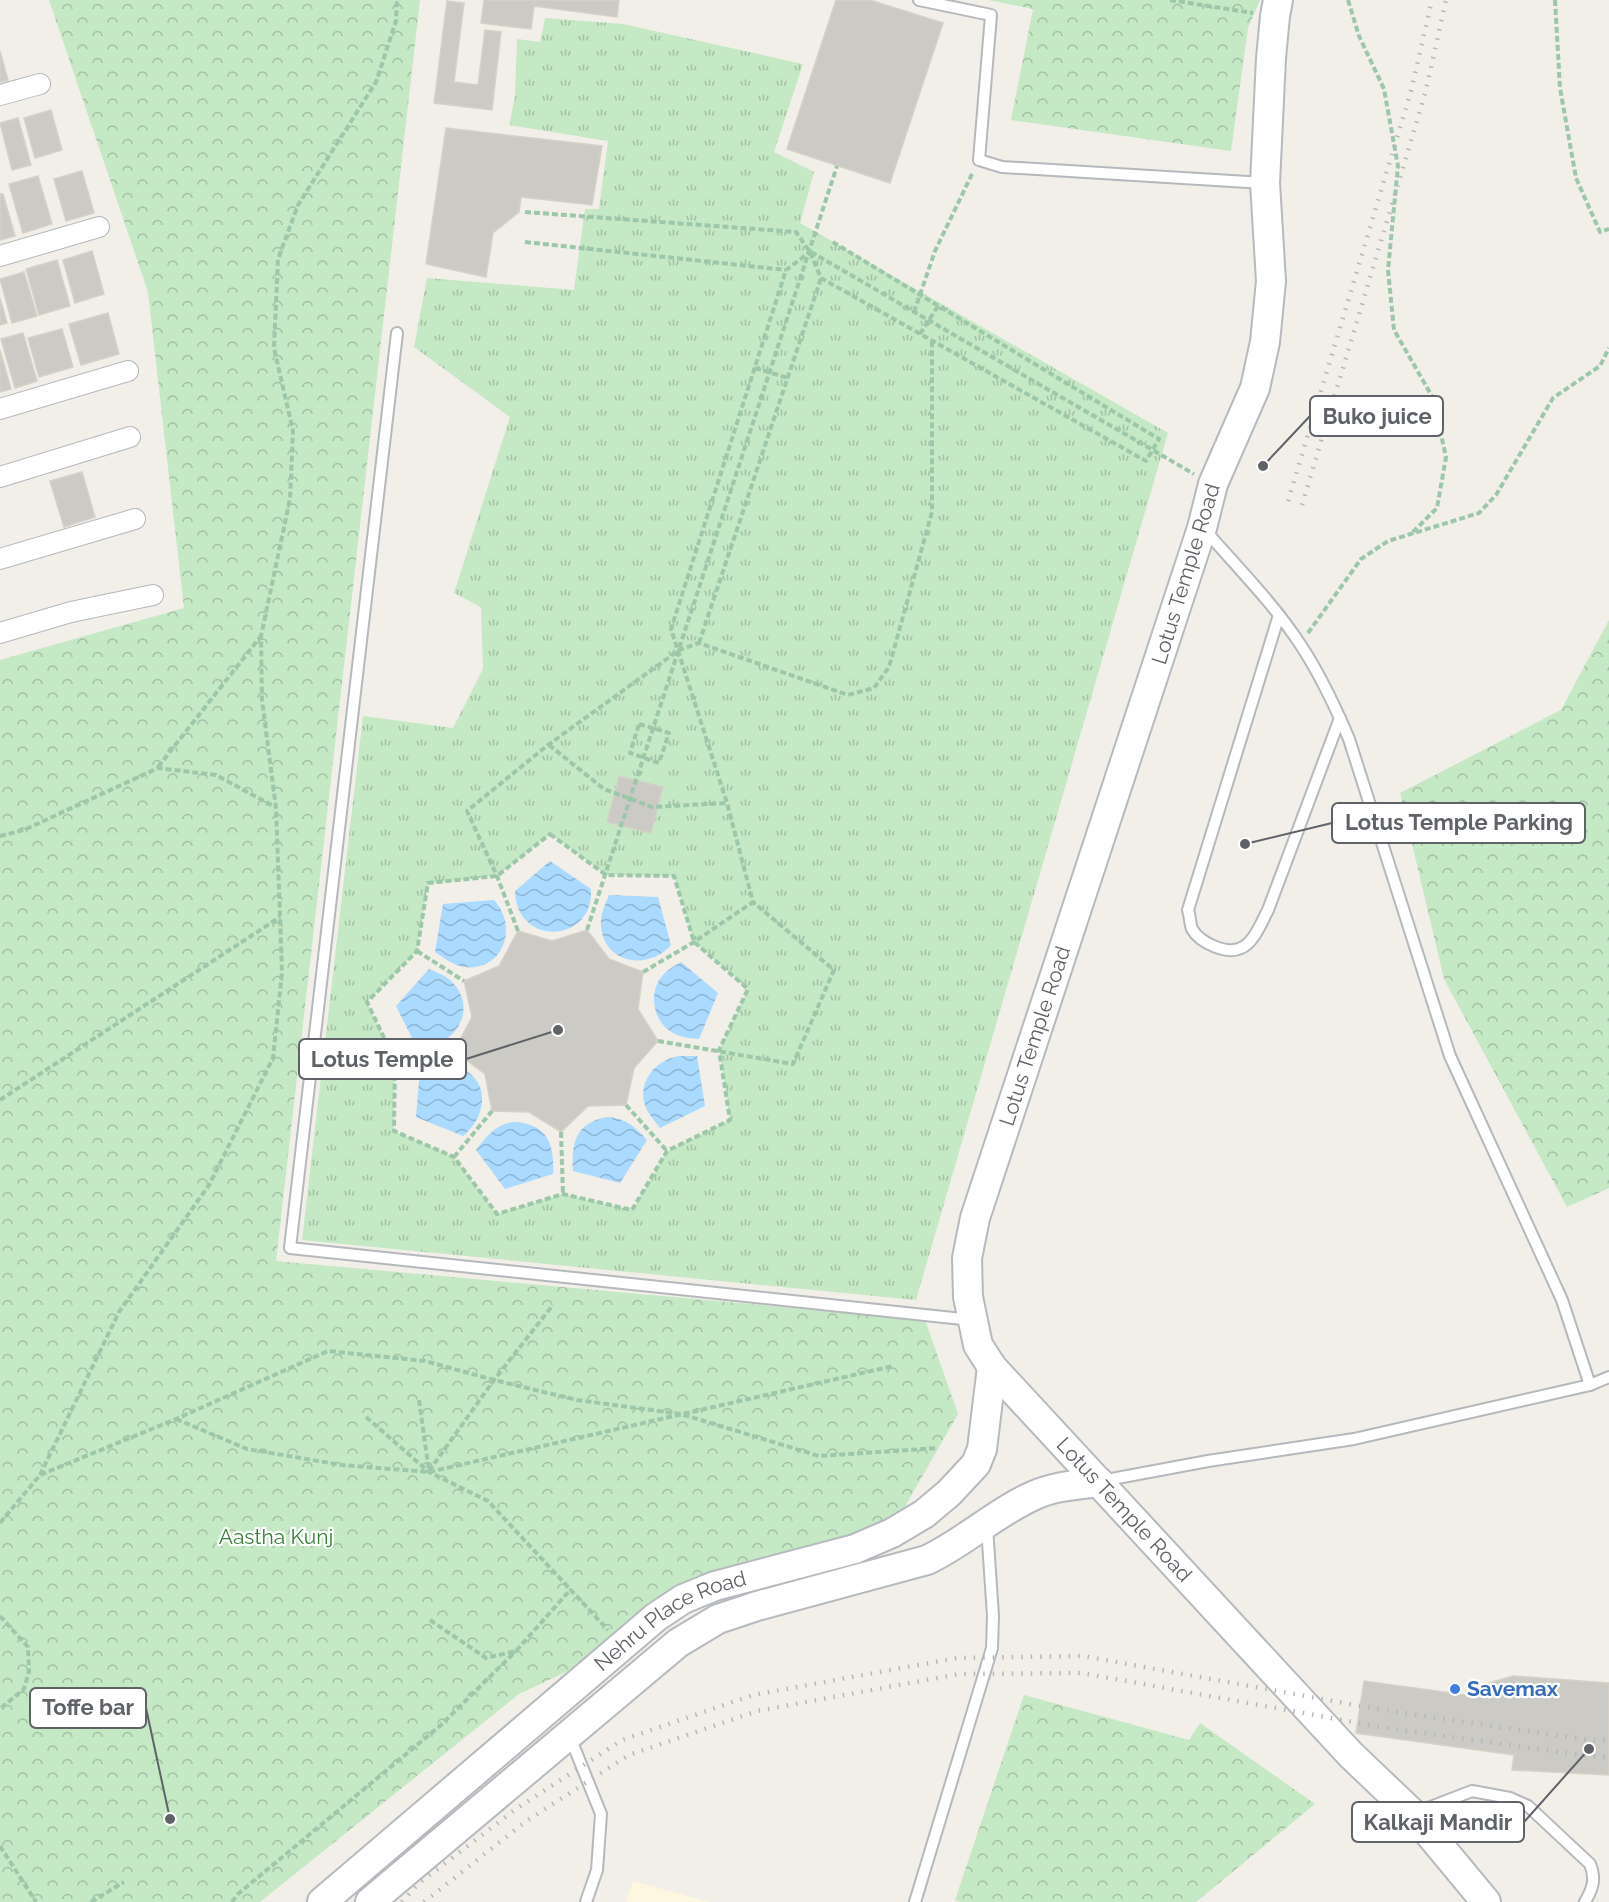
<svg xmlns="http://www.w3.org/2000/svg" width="1609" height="1902" font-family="Raleway,sans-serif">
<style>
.commercial{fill:#fef7e0}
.grass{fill:url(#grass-tufts);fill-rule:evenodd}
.forest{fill:url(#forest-crowns)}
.water{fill:url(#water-waves)}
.building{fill:#cccac5;stroke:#d6d1c6;stroke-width:1.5}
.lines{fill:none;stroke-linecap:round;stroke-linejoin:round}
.lane-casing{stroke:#b5b8bc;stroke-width:14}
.street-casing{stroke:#b5b8bc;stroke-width:22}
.secondary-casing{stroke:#b6babf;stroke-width:32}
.path{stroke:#9cc7a9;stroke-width:4;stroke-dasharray:6 3;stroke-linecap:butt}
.lane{stroke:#fff;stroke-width:10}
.street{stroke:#fff;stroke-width:20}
.secondary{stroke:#fff;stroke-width:28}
.rail{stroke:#b6b7b8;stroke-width:4.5;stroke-dasharray:1.5 8;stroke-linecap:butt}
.shop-dot{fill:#3f7fe0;stroke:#fff;stroke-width:2}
.labels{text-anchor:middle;stroke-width:4.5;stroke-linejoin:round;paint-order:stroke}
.street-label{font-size:21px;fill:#5f6368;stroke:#fff}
.park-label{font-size:21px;fill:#348238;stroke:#fff}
.shop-label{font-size:21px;font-weight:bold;fill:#366cbe;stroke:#fff;text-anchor:start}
.leader{fill:none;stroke:#5f6368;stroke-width:2}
.callout-dot{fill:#5f6368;stroke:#fff;stroke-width:2}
.callout{fill:#fff;stroke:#5f6368;stroke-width:2}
.callout-label{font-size:22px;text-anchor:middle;font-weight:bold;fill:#5f6368}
</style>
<defs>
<pattern id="grass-tufts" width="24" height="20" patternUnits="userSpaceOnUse" patternTransform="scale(1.5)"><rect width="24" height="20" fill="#c5e8c5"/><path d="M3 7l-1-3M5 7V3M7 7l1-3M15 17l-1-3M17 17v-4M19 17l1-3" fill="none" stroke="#a3c0a4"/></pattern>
<pattern id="forest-crowns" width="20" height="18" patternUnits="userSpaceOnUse" patternTransform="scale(1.5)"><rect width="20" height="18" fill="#c5e8c5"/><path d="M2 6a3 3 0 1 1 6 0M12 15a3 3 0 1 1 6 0" fill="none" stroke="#a3c0a4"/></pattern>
<pattern id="water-waves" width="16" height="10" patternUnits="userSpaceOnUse" patternTransform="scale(1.5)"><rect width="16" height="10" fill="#aadaff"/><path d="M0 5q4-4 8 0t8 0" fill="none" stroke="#8eb4d2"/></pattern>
</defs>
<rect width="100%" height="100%" fill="#f1efe8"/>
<path class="commercial" d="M633,1881L709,1902H626Z"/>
<path class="grass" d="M545,18L623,24L803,64L774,152L814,172L800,223L1168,433L916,1300L302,1240L363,716L453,728L483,669L481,607L454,593L510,417L414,347L427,278L574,290L585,209H599L608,141L509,125L515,97L517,39L540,42ZM550,834L606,875L674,876L694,942L748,989L719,1050L730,1120L667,1151L632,1210L563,1194L497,1214L454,1157L394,1131L395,1061L367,1002L417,951L428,884L497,876Z"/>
<g class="forest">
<path d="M49,0H420L276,1261L925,1320L958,1414L900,1515L519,1694L260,1902H0V660L184,608L148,292Z"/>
<path d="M988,0H1260L1248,28L1231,151L1011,120L1033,9Z"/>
<path d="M1609,620V1188L1567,1207L1444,979L1400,793L1561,710Z"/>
<path d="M1024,1695L1189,1740L1200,1723L1315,1804L1196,1902H960L955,1900Z"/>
</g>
<g class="water">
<path d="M550,861L591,889C594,944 516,947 515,891Z"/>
<path d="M609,895L658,897L671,945C648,971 604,964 601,926C600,915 605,905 609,895Z"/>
<path d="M494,900C519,927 503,972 464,967C453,965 444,958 435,952L443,904Z"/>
<path d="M681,962L718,993L699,1039C691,1038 683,1038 675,1034C654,1024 647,995 662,976C667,970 674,966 681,962Z"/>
<path d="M429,969C436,972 444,975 450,980C481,1008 454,1051 416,1046L396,1006Z"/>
<path d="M679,1056H697L705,1106L660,1128C655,1121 649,1115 646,1108C636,1083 655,1060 679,1056Z"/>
<path d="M441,1064C486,1065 495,1109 463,1136L416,1117L420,1069Z"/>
<path d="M607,1117C626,1118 635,1127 647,1140L620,1183L573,1171C571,1142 576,1123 607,1117Z"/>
<path d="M513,1122C547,1123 555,1144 553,1174L505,1189L476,1150C487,1136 495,1125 513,1122Z"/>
</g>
<g class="building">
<path d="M484,0H535L531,29L481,23Z"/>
<path d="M535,0H619L617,17L534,6Z"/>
<path d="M836,0H870L943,23L890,183L787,149Z"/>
<path d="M447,1L464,3L454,82L478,85L485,30L501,32L492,110L434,103Z"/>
<path d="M0,51L8,80L0,82Z"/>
<path d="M51,110L62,150L35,158L24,118Z"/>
<path d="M18,118L31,165L12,170L0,123Z"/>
<path d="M446,128L602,146L592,205L521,197L519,212L493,233L486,277L426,264Z"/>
<path d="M82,171L94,213L66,221L54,179Z"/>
<path d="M38,176L52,224L23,233L9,184Z"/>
<path d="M0,194H3L15,236L0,240Z"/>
<path d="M92,251L104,294L75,303L63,260Z"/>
<path d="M57,260L70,306L39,315L26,269Z"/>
<path d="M24,272L37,316L12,323L0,279Z"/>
<path d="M0,298L7,323L0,325Z"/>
<path d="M108,313L119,354L81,365L69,324Z"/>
<path d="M62,329L73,367L39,377L28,338Z"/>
<path d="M23,333L37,381L15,388L1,339Z"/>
<path d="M0,350L11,389L0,392Z"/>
<path d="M82,472L95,517L64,527L50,481Z"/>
<path d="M619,776L663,787L651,833L607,822Z"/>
<path d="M587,930L609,959L643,972L638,1009L658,1041L634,1068L626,1105L588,1106L561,1132L529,1112L492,1111L485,1074L454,1051L472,1017L464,981L499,966L518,931L552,941Z"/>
<path d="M1513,1676L1609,1683V1775L1512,1770L1514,1755L1356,1733L1364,1681L1473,1696L1492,1682Z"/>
</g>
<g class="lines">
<g class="lane-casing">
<g id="lane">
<path d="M919,0L991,15L979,160L1002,167L1264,183"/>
<path d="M397,333L290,1248L972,1320"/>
<path d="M1205,530C1237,567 1273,603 1300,644C1320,674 1335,706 1349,739L1450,1056L1562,1300L1590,1385"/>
<path d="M1279,615L1188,910C1190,916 1190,924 1192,929C1200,943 1227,955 1241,948C1254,943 1262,921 1268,910L1340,718"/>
<path d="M1101,1481L1208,1461L1354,1439L1590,1385L1609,1377"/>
<path d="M570,1737L601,1814L597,1870L586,1902"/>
<path d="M1415,1813L1472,1791L1510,1798L1528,1806L1590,1864C1596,1879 1593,1888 1585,1902"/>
<path d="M915,1902L992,1648L993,1616L987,1527"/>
</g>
</g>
<g class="street-casing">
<g id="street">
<path d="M0,95L40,84"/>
<path d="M0,256L99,227"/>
<path d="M0,409L128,371"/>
<path d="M0,477L130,437"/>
<path d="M0,559L135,519"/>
<path d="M0,633L71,612L153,595"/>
</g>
</g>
<g class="secondary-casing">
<g id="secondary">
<path id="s1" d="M1278,0L1275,16L1271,58L1265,183L1271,281L1265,342L1255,388L1213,484L1202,528L975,1218L967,1258L968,1297L978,1345L992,1367L1351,1755L1413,1814L1486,1902"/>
<path id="s2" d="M322,1902L656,1617L683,1599L715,1586L855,1549L892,1533L924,1514L949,1493L976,1464L982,1449L992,1367"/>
<path d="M370,1902L678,1643L718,1619L757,1606L927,1560C965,1542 996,1512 1035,1495C1055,1486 1077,1485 1099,1482"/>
</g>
</g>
<g class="path">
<path d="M1170,0L1253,13"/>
<path d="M1348,0L1359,36L1384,89L1398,166L1388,270L1394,330L1433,398L1446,457L1437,508L1413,532"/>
<path d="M1555,0L1560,88L1576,178L1600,232L1609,229"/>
<path d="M525,212L796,232L810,252L821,278L1146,461L1159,439L831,241"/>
<path d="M525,242L786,270"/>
<path d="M811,252L1194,474"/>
<path d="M914,312L935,251L973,172"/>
<path d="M920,334L938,306"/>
<path d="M755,368L788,378"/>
<path d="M1308,633L1361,559L1388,541L1479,513L1496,495L1553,398L1600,366L1609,348"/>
<path d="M699,643L821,278"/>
<path d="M639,724L669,733L659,763L630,753Z"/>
<path d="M549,745L604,789L652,807L727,803"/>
<path d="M158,767L261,636"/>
<path d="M550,834L606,875L674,876L694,942L748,989L719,1050L730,1120L667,1151L632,1210L563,1194L497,1214L454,1157L394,1131L395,1061L367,1002L417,951L428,883L497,876Z"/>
<path d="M0,836L24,830L158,768L216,775L275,807"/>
<path d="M587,930L837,166"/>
<path d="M518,931L497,876L467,811L548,745L679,650L699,643L848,695L874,688L889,667L932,512V341"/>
<path d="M417,951L464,981"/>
<path d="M643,972L694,942L753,902L727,803L671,629L786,270L810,252"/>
<path d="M658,1041L793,1064L834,970L753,902"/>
<path d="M395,1061L454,1051"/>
<path d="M0,1100L280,917"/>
<path d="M626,1105L667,1151"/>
<path d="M561,1132L563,1194"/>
<path d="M454,1157L492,1111"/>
<path d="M419,1400L429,1471"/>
<path d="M366,1417L429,1472L488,1501L608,1630"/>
<path d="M176,1419L247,1449L342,1465L429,1472L893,1366"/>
<path d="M429,1471L494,1380L553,1305"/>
<path d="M40,1475L119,1312L209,1185L273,1058L282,972L276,808L262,700L261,636L290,499L293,431L274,348L278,259L298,205L376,82L396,21L397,0"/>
<path d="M0,1523L40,1475L176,1419L328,1351L425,1361L494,1380L577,1400L681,1414L819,1456L938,1448"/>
<path d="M0,1616L28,1647L29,1671L24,1689L0,1709"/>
<path d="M430,1620L486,1658L516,1651L571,1589"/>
<path d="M0,1846L36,1902"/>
<path d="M91,1902L124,1882"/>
<path d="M232,1902L238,1894L441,1725L516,1651"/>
</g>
<use href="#lane" class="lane"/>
<use href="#street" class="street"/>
<use href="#secondary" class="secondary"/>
<g class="rail">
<path d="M1288,501L1411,91L1432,0"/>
<path d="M1302,505L1425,94L1446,0"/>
<path d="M402,1902L418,1884L516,1809L622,1740L753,1695L957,1658L1083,1656L1383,1710L1589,1740H1609"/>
<path d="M424,1902L525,1822L629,1755L757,1711L959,1674L1082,1673L1381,1727L1587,1756L1609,1757"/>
</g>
</g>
<circle class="shop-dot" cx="1455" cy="1689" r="6"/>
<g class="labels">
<g class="street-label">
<text transform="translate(1186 574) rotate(-73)" y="7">Lotus Temple Road</text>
<text transform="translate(1035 1036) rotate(-72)" y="7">Lotus Temple Road</text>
<text dy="7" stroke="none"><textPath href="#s1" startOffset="1616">Lotus Temple Road</textPath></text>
<text dy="7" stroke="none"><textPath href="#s2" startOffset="450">Nehru Place Road</textPath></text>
</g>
<g class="park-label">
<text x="276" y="1544">Aastha Kunj</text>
</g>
<g class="shop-label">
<text x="1467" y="1696">Savemax</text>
</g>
</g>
<path class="leader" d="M1263 466L1310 416M1245 844L1332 823M558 1030L466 1059M170 1819L146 1708M1589 1749L1524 1822"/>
<g class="callout-dot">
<circle cx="1263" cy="466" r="6"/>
<circle cx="1245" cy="844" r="6"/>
<circle cx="558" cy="1030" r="6"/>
<circle cx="170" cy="1819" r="6"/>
<circle cx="1589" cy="1749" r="6"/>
</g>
<g class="callout">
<rect x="1310" y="396" width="133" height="40" rx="6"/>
<rect x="1332" y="803" width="253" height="40" rx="6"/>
<rect x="299" y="1039" width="167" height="40" rx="6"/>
<rect x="30" y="1688" width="116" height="40" rx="6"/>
<rect x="1352" y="1802" width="172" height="40" rx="6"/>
</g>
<g class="callout-label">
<text x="1377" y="424">Buko juice</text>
<text x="1459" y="830">Lotus Temple Parking</text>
<text x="382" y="1067">Lotus Temple</text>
<text x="88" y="1715">Toffe bar</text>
<text x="1438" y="1830">Kalkaji Mandir</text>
</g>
</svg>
